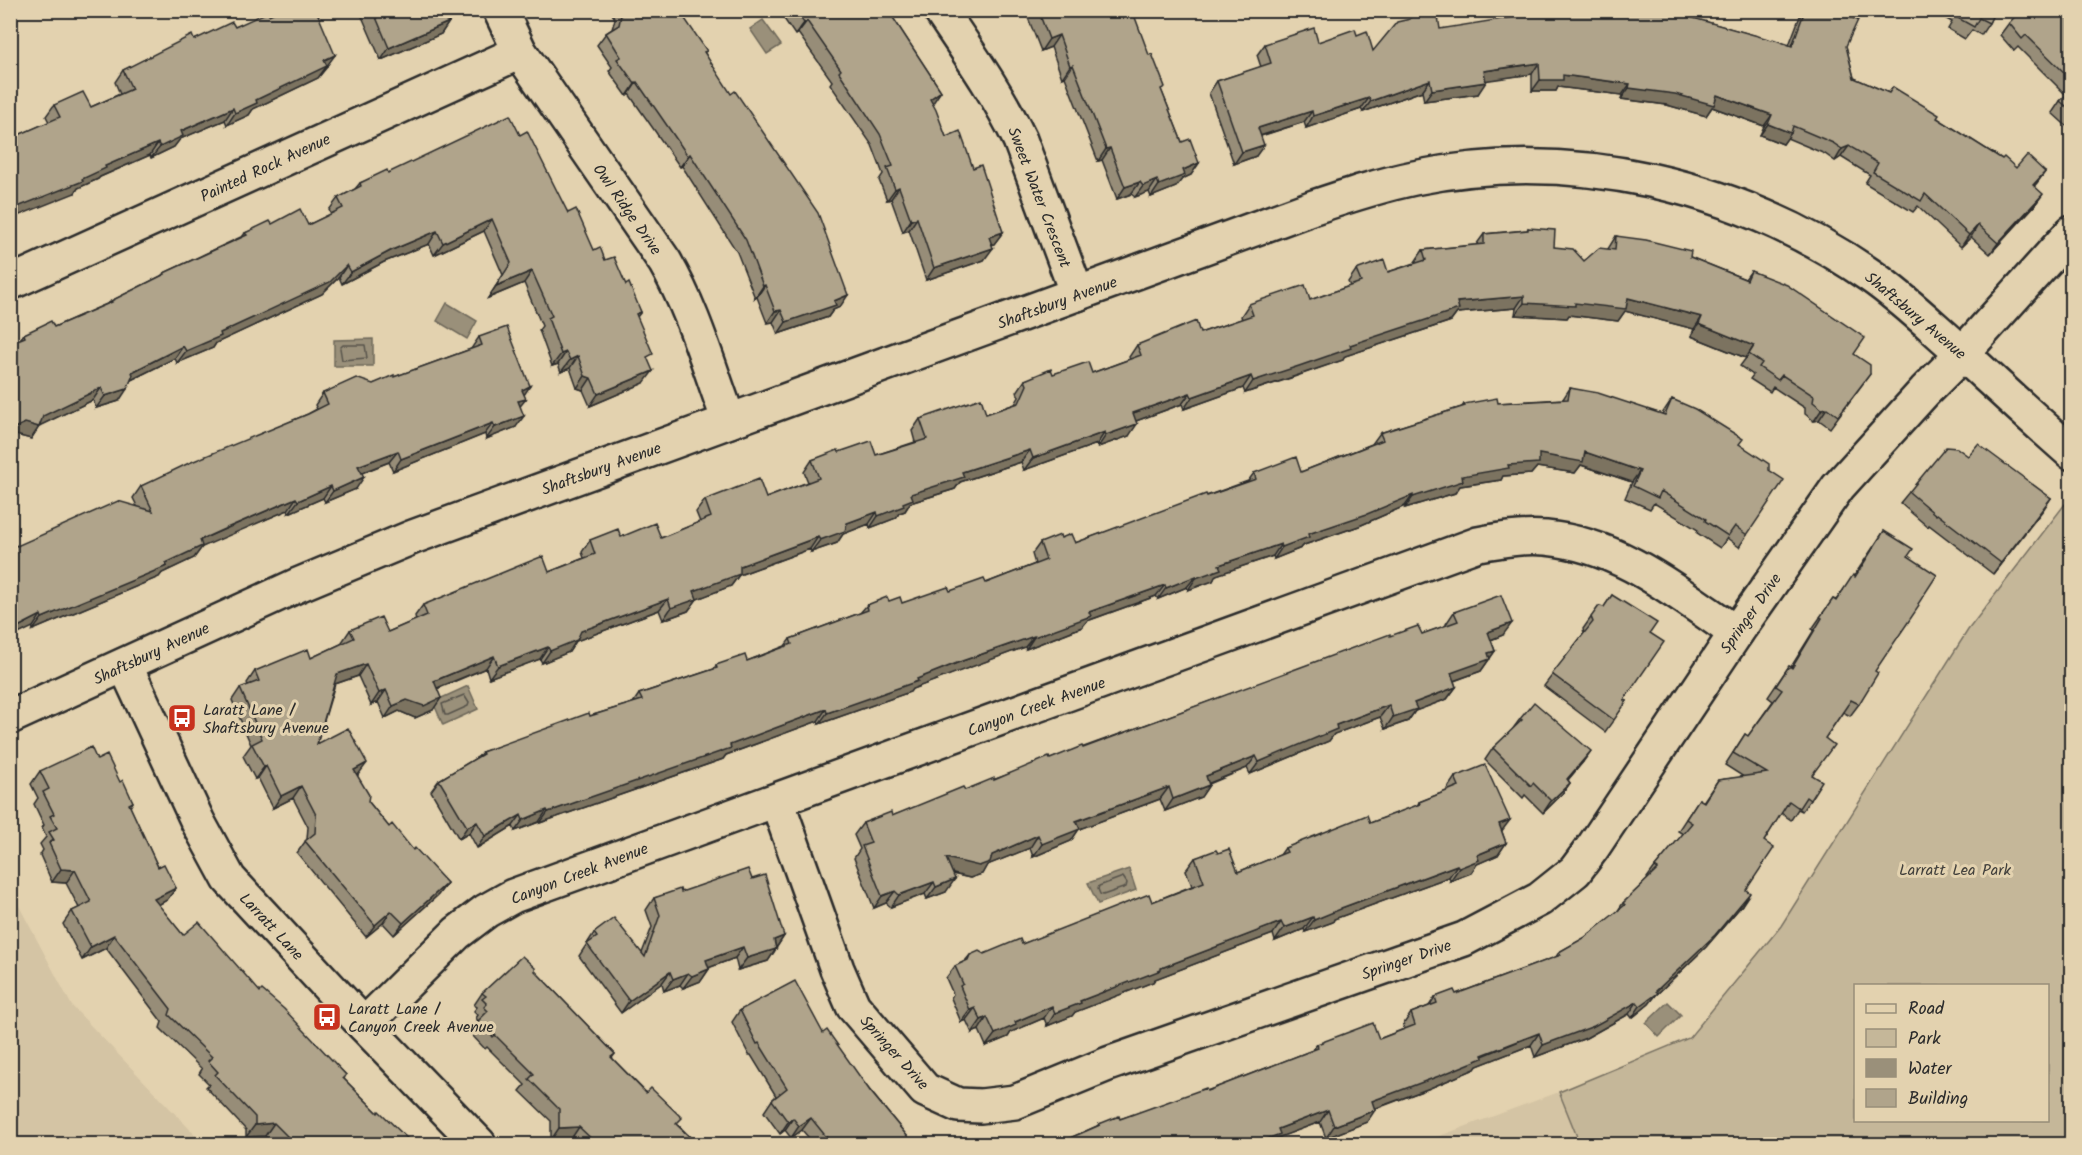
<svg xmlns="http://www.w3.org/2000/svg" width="2082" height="1155" font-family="Kalam,sans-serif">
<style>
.built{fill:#d4c4a4}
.green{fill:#c5b799;stroke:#787162;stroke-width:1.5;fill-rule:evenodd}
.water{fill:#9a907a;stroke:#6e685a;stroke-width:1.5}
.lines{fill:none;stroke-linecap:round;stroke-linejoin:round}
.shore{stroke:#57534b;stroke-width:1.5}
.minor-casing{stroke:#2b2b2b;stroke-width:38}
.minor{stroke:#e3d2af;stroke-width:33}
.wall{fill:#978d78;stroke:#2b2b2b;stroke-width:1.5}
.shaded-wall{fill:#7b7361;stroke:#2b2b2b;stroke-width:1.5}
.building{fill:#b0a48b;stroke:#2b2b2b;stroke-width:1.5}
.labels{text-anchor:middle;stroke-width:6;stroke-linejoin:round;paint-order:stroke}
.street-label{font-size:16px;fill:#2b2b2b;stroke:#e3d2af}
.poi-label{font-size:16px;fill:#2b2b2b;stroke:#e3d2af;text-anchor:start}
.park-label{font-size:16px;fill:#42403c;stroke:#e3d2af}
</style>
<rect width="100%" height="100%" fill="#e3d2af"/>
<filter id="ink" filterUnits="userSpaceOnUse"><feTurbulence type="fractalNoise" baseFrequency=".0167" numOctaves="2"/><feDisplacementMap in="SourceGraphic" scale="12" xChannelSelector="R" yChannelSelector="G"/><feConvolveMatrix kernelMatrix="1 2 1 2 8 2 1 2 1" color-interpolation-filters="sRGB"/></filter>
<g filter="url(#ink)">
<g class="built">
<path d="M10,889L72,1006L204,1144H11Z"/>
<path d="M1559,1092L1580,1144H1418Z"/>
</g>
<path class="green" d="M2065,504L2072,510L2071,1144H1580L1559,1092L1689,1038L1781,926L1968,630ZM1856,986H2048V1120H1856Z"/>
<g class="water">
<path d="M763,20L781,45L767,54L750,29Z"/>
<path d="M447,303L477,321L467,339L437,321Z"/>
<path d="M373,339V366H334V340Z"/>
<path d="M468,686L478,709L443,725L433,702Z"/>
<path d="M1129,869L1136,890L1098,904L1088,883Z"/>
<path d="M1668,1002L1681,1015L1659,1037L1646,1023Z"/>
</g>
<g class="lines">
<g class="shore">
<path d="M343,345H365L367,358L342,360L340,348Z"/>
<path d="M464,695L469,703L468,706L448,715H445L442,704Z"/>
<path d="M1123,877L1127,883L1126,887L1103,895L1100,894L1098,889L1099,886Z"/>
</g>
<g class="minor-casing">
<g id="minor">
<path d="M500,10L520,52L665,262C694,312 709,368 729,421"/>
<path d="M940,10C969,53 998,94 1020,140L1077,294"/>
<path d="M10,283L520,52"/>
<path d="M125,665L198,822L229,879L364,1025L479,1144"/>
<path d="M10,717L298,585L413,537L1314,207C1347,196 1380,185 1414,178C1572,145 1739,185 1871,276C1900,296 1925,320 1951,343C1991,380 2031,417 2072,453"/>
<path d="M777,801L837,969L853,1006L925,1090L958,1105L981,1106L1015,1102L1108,1064L1464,939L1540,899L1575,871L1593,847L1736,633L1838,487L1925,391L1962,354L2072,232"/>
<path d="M364,1025L457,933L486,911L513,896L1478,544C1500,540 1523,536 1546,538C1621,545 1676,592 1736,633"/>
</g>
</g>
<use href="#minor" class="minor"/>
</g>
<g class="wall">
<path d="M357,10H444L449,22L441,34L381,60L360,12L358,13Z"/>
<path d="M610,10H681L680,12L705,53L840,307L833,310L828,317L778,334L773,322L767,323L757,297L755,298L737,252L682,166L680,167L629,94L627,96L609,71L612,67L597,45L606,33L612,29L615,19Z"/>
<path d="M778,10H888L941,91L932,103L946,137L973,168L1003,232L994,244L992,245L984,260L926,280L909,230L903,232L891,199L887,200L879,180L883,174L872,145L830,84L832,81L798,33L795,35Z"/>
<path d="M1025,10H1119L1162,92L1182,142L1199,163L1191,175L1182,179L1176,187L1151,197L1149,192L1135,197L1131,194L1117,199L1102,160L1098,161L1065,77L1062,78L1051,47L1041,51Z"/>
<path d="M1639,10H1662L1693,18L1789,45L1800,16L1804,10H1826L1846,46L1854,78L1889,93L1893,87L1937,118L2016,168L2045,172L2034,186L2035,205L1990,254L1971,237L1961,247L1918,206L1913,212L1865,183L1870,175L1841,157L1835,161L1825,154L1787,138L1783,144L1760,135L1764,126L1712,107L1706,116L1667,105L1621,99L1622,95L1558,87L1556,91H1532V74L1485,80L1478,94L1424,101L1422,91L1363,112L1361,109L1306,128L1304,122L1261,136L1256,156L1234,164L1209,93L1217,81L1261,67L1257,55L1265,44L1318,42L1357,35L1373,51L1440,29L1638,12Z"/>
<path d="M1930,10H1995L1989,23L1981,35L1972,30L1965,39L1948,29L1952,22Z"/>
<path d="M2072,10V131L2052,113L2060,101L2066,95L2018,47L2014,51L2000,35L2009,23Z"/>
<path d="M269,15L327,67L318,78L253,109L249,115L227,125L225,120L180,139L174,147L151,158L150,155L100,177L98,179L78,188L75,193L14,137L49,122L46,116L54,105L91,107L120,94L115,82L123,70L194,40L235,27Z"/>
<path d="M520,135L568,213L594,250L605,260L626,285L641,312L637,317L648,361L644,383L590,406L583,390L577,388L570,368L561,372L558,364L552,366L539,330L542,326L524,283L488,298L503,275L484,231L434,255L429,244L384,262L342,284L339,277L322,294L216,343L213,348L177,363L175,358L131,380L119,401L96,408L93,400L40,425L31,439L16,435L20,339L24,334L54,327L109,303L111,301L161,276L164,273L243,236L245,233L272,224L308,225L331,214L329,210L338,198L355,189L360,183L388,173Z"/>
<path d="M1528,228L1554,247L1584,261L1608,249L1616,236L1690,257L1745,279L1751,271L1854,354L1870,374L1830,428L1819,420L1814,421L1805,414V408L1773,387L1770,392L1750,379L1753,375L1740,366L1746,358L1691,336L1694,329L1625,311L1618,321L1569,315L1567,318L1515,315L1516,308L1457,313L1451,321L1345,356L1343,360L1291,378L1245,393L1243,388L1184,409L1182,404L1136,421L1129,436L1098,447L1097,444L1024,470L1021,462L960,482L955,489L910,503L905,511L899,513L896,518L870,528L869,524L843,534L837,543L811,552L810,549L739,575L731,586L697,599L688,611L663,620L659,610L576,641L569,652L542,663L540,659L489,678L486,668L437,689L433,710L415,718L399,711L385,718L378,702L371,705L358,676L335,684L317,744L358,775L357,776L368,801L389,827L447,883L438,895L394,935L383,923L366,937L297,853L307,839L308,827L293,798L273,808L258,778L255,779L243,756L251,745L232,700L240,688L248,685L247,683L255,671L311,658L343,643L342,642L350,630L388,632L416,620L415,616L423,605L549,572L584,558L582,552L590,540L621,537L661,538L700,522L696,512L705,500L766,498L808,482L804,472L812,460L839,452L876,455L915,442L912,431L920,419L986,414L1015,404L1019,397L1017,392L1025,380L1053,374L1092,373L1130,359L1129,357L1137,345L1200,333L1242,319L1241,316L1249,304L1310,300L1350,286L1348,282L1356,270L1388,272L1415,263V262L1423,250L1476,245L1484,234L1527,230Z"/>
<path d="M479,337L524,395L520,406L516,427L486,439L485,434L393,471L389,462L362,473L356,489L325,502L323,498L289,513L288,510L214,541L202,547L194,558L162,573L159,577L33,630L17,546L137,506L133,498L141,486L308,414L317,409L315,405L323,393L373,384L394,377L471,349Z"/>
<path d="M1570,388L1662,414L1672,399L1739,444L1747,535L1739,547L1727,538L1720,548L1697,533L1698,530L1654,503L1650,509L1625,498L1632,482L1581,465L1575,473L1537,467L1531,474L1503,476L1501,480L1460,486L1455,493L1405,508V506L1359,526L1304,545L1301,548L1274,559L1273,556L1216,575L1213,581L1188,590L1187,587L1158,599L1156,596L1087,621L1082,627L1026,649L1025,647L954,673L912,689L910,692L819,724L818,721L726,755L723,759L540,823L539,822L515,831L513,826L477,848L469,833L459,839L431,791L439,780L478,757L482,752L590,716L633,703L639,694L714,669L716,665L747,661L785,646L790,639L860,613L867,605L889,601L902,603L986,583L1035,564L1032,554L1040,543L1061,538L1075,543L1248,481L1254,473L1301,472L1372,444L1380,433L1462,407L1464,404L1498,403L1563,399Z"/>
<path d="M1968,456L2051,498L1993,574L1929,525L1928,527L1900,503L1909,492Z"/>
<path d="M1884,531L1908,556L1875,671L1859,704L1850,716L1843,712L1825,738L1812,775L1810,800L1802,811L1798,809L1791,820L1781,813L1764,841L1746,890L1742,905L1706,947L1656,995L1649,1004L1632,1018L1629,1014L1586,1038L1535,1057L1531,1045L1477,1066L1475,1069L1430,1088L1375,1109L1367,1122L1326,1138L1320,1122L1277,1138L1273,1144H1065L1070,1138L1097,1126L1099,1124L1120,1119L1207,1091L1313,1050L1317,1044L1379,1039L1404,1029L1403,1025L1411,1013L1429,1006L1435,997L1456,994L1556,957L1559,952L1584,938L1617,912L1623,903L1648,879L1647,878L1655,867L1683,834L1678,831L1699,799L1703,802L1718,780L1744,777L1725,765L1745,734L1748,736L1773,701L1768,697L1789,666L1791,667L1814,630L1812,629L1833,599L1836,600L1854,576Z"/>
<path d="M1612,595L1650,633L1624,700L1627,701L1605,732L1544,686L1584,633L1583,629L1599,606L1604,607Z"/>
<path d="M1454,612L1503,635L1491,640L1495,651L1481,671L1454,681L1456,687L1447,699L1415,711L1408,721L1385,729L1380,717L1334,734L1329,741L1250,774L1247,768L1209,784V785L1201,797L1165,811L1160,799L1079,829L1071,841L1033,857L1030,848L987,865L982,874L970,878L952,874L946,892L927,899L925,894L891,907L886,903L874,908L854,858L860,849L854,835L863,823L892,816L965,790L1390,636L1422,634L1446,626V624Z"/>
<path d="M1520,719L1583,762L1568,780L1570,783L1562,794L1543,813L1525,795L1523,798L1485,760L1493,748L1512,730Z"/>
<path d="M97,760L120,782L133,802L130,807L158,867L176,888L167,900L158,905L183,935L260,992L346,1075L344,1079L378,1113L413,1144H273L265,1136L246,1137V1130L206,1087L209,1084L199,1074L202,1069L160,1028L162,1022L106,948L82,960L63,924L72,911L79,908L66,883L52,882L40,855L43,850L40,844L46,837L42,828L44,825L34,804L38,798L31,784L40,771Z"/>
<path d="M1455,777L1502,832L1506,843L1498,855L1477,864L1471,873L1450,881L1449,877L1334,919L1333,922L1305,932L1304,929L1275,941L1273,934L1155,979L1153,982L1075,1012L1072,1016L1047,1026L1044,1018L1011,1032L1008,1037L986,1046L979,1030L972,1033L966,1020L961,1022L951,998L953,994L946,978L955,966L965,961L970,955L984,954L1022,944L1152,902L1192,886L1186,870L1195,858L1218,853L1238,872L1280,855L1285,848L1370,823L1417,806L1419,802L1447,791V789Z"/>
<path d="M752,879L784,936L768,961L738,970L735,958L708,968L709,969L701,981L683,988L680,985L664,991L662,983L621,1013L579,956L594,933L642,953L652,927L646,910L654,898L681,892Z"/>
<path d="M535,971L615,1054L612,1058L697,1144H577L571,1139L551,1140V1121L520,1091L525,1085L487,1047L485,1049L470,1033L478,1021L476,1018L478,1015L474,1011L477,1007L474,1005L482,993Z"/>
<path d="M740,1010L823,1033L912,1142L915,1144H814L802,1130L791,1138L785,1130L780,1134L764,1112L772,1100L776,1096L751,1055H749L732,1022Z"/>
</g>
<g class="shaded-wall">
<path d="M807,21L798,33L795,35L804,23Z"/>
<path d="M449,22L441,34L381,60L389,48Z"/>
<path d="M1059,35L1051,47L1041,51L1049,39Z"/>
<path d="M335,55L318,78L253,109L249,115L227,125L235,113L256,100L324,60Z"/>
<path d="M1539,63L1532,74L1476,82L1484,71Z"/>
<path d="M1073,65L1065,77L1062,78L1070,66Z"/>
<path d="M1563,75L1630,84L1622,95L1558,87L1556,91H1532L1540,80Z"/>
<path d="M1430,80L1422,91L1363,112L1371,101Z"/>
<path d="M637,82L629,94L627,96L635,84Z"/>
<path d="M1486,82L1478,94L1424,101L1432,90Z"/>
<path d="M1629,88L1717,95L1772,115L1764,126L1712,107L1706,116L1667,105L1621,99Z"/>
<path d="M941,91L933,103L921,111L930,99Z"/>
<path d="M1369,98L1361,109L1306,128L1313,116Z"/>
<path d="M233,108L225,120L180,139L174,147L151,158L160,147L181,131Z"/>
<path d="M1312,111L1304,122L1250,139L1258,128Z"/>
<path d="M1768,124L1791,133L1783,144L1760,135Z"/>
<path d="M158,143L150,155L100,177L98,179L78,188L75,193L10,219V210L82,179L105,166Z"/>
<path d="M1264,145L1256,156L1234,164L1242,152Z"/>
<path d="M1849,146L1841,157L1835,161L1842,149Z"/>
<path d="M1110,148L1102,160L1098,161L1106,149Z"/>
<path d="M690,154L682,166L680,167L688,156Z"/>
<path d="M1199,163L1191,175L1182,179L1176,187L1151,197L1159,185L1183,170Z"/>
<path d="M2045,172L2037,183L2025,196L2033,185Z"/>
<path d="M1157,180L1149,192L1135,197L1143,186Z"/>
<path d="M1140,182L1131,194L1117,199L1125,187Z"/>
<path d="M899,187L891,199L887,200L895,189Z"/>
<path d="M2043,194L2035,205L1990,254L1998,243Z"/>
<path d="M917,218L909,230L903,232L911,220Z"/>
<path d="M492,219L484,231L434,255L443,243Z"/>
<path d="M1978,225L1971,237L1961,247L1969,235Z"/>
<path d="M437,231L429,244L384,262L342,284L351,272L392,250Z"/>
<path d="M1003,232L994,244L981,249L989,237Z"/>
<path d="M993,248L984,260L926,280L934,268Z"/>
<path d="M347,265L339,277L322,294L216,343L213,348L177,363L186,351Z"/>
<path d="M532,271L524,283L488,298L496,286Z"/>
<path d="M765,285L757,297L755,298L763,286Z"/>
<path d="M848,295L840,307L833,310L828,317L778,334L786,322L834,301Z"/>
<path d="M1524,296L1516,308L1457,313L1451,321L1345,356L1343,360L1245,393L1253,381L1350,345L1457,302Z"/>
<path d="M1628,298L1702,317L1694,329L1625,311L1618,321L1569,315L1567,318L1515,315L1524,303H1575Z"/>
<path d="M781,310L773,322L767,323L775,311Z"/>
<path d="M1699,324L1754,346L1746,358L1691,336Z"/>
<path d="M183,346L175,358L123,384L132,372Z"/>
<path d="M566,352L558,364L552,366L561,354Z"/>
<path d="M578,356L570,368L561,372L570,360Z"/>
<path d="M653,371L644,383L590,406L598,394Z"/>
<path d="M585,376L591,378L583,390L577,388Z"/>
<path d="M1251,376L1243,388L1184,409L1192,397Z"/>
<path d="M530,386L522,398V390Z"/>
<path d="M101,388L93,400L37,427H39L31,439L16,435L10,438V430Z"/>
<path d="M127,389L119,401L96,408L105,396Z"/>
<path d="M1190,393L1182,404L1125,425L1133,413Z"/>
<path d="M526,399L517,410L518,401Z"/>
<path d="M1827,408L1819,420L1814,421L1822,409Z"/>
<path d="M524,416L516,427L486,439L495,427Z"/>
<path d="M493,423L485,434L393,471L401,459Z"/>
<path d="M1137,424L1129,436L1098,447L1106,435Z"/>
<path d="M1105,432L1097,444L1024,470L1033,458Z"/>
<path d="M1030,450L1021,462L960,482L955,489L910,503L905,511L899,513L896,518L870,528L878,516L911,494L962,472Z"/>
<path d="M398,451L389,462L350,477L358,466Z"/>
<path d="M1585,452L1640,471L1632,482L1581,465L1575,473L1537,467L1531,474L1503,476L1501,480L1460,486L1455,493L1405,508L1413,497L1462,476L1508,465L1539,454Z"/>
<path d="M364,477L356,489L325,502L333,491Z"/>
<path d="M331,486L323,498L289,513L298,501Z"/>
<path d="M1413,495L1405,506L1359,526L1304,545L1301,548L1274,559L1282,547L1308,534Z"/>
<path d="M296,498L288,510L202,547L194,558L162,573L159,577L33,630L42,618L166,563L200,540Z"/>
<path d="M2051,498L2043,510L1993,574L2001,563Z"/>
<path d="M877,512L869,524L843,534L837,543L811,552L820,540L847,523Z"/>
<path d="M818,537L810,549L739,575L731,586L697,599L688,611L663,620L671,608L694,591L740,566Z"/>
<path d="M1281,544L1273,556L1216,575L1213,581L1188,590L1196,578L1219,565Z"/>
<path d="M1196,576L1187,587L1158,599L1166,588Z"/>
<path d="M1165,585L1156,596L1087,621L1082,627L1026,649L1034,637L1089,612Z"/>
<path d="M668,599L659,610L576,641L569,652L542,663L550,651L581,631Z"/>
<path d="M41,615L33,627L10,638V631Z"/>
<path d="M1512,623L1503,635L1480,644L1488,632Z"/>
<path d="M1034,636L1025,647L912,689L910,692L819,724L827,713L962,661Z"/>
<path d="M548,647L540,659L489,678L498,666Z"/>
<path d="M1495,651L1481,671L1442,685L1451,673L1488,653Z"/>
<path d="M494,656L486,668L425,693L434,681Z"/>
<path d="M366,664L358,676L329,686L337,674Z"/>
<path d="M1456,687L1447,699L1415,711L1408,721L1385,729L1393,717L1414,703Z"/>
<path d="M386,690L378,702L371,705L379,693Z"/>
<path d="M441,698L433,710L415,718L399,711L385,718L393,706L407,700Z"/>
<path d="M1389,705L1380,717L1334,734L1329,741L1250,774L1259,762L1336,725Z"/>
<path d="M826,709L818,721L726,755L723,759L540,823L548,812Z"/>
<path d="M1591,751L1583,762L1558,791L1567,779Z"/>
<path d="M1256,756L1247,768L1197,788L1206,776Z"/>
<path d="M367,763L358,775L346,782L354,770Z"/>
<path d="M266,766L258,778L255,779L264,767Z"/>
<path d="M1570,783L1562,794L1543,813L1551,801Z"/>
<path d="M1209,785L1201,797L1165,811L1173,799Z"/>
<path d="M301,786L293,798L273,808L281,796Z"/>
<path d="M1169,787L1160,799L1079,829L1071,841L1033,857L1042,844L1076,821Z"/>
<path d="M547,810L539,822L515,831L523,820Z"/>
<path d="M521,815L513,826L477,848L485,836Z"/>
<path d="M1510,820L1501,832L1499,824Z"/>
<path d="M477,822L469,833L459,839L467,827Z"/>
<path d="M1038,835L1030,848L987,865L982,874L970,878L937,870L946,858L992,855Z"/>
<path d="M1506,843L1498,855L1477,864L1471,873L1450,881L1459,868L1477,855Z"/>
<path d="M1457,865L1449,877L1334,919L1333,922L1305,932L1314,920L1341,908Z"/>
<path d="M61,869L75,870L66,883L52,882Z"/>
<path d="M955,879L946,892L927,899L936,887Z"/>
<path d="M934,882L925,894L891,907L899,895Z"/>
<path d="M447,883L438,895L394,935L403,923Z"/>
<path d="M176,888L167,900L145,912L154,899Z"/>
<path d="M895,891L886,903L874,908L882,896Z"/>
<path d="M1750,893L1742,905L1706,947L1656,995L1649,1004L1632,1018L1640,1006L1656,991Z"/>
<path d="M391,911L383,923L366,937L375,925Z"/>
<path d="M1313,917L1304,929L1275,941L1284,928Z"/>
<path d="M1281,922L1273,934L1155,979L1153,982L1075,1012L1072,1016L1047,1026L1055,1013L1080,1001L1161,968Z"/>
<path d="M114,935L106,948L82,960L91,947Z"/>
<path d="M784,936L776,948L774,940Z"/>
<path d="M743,947L735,958L697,972L706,960Z"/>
<path d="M776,949L768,961L738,970L747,958Z"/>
<path d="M709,969L701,981L683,988L692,976Z"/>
<path d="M670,972L662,983L621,1013L629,1001Z"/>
<path d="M688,973L680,985L664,991L673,979Z"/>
<path d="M1637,1002L1629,1014L1586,1038L1535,1057L1543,1045Z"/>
<path d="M1052,1006L1044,1018L1011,1032L1008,1037L986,1046L995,1034L1015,1022Z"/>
<path d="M975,1008L966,1020L961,1022L970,1010Z"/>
<path d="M987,1017L979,1030L972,1033L981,1020Z"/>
<path d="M1539,1033L1531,1045L1477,1066L1475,1069L1430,1088L1363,1113L1372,1101Z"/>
<path d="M1328,1110L1320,1122L1277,1138L1273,1144H1254L1278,1129Z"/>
<path d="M1375,1110L1367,1122L1326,1138L1334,1126Z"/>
<path d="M793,1118L785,1130L780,1134L788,1122Z"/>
<path d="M811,1118L802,1130L791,1138L799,1126Z"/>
<path d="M274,1123L265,1136L246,1137L255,1125Z"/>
<path d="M579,1127L571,1139L551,1140L559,1128Z"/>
</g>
<g class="building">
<path d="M279,10H316L335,55L324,60L327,66L256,100L257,103L235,113L233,108L181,131L183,136L160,147L158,143L105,166L106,168L82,179L83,181L10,210V131H12L14,137L60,117L54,105L83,92L91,107L132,89L123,70L192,35L194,40L232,22L235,27L268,12L269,15Z"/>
<path d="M373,10H444L449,22L389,48Z"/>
<path d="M622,10H679L707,51L704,52L731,94L735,91L818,213L848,295L834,301L836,305L786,322L781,310L775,311L765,285L763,286L746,240L690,154L688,156L637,82L635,84L617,59L621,57L606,33L619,25Z"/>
<path d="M795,10H888L941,91L930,99L936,110L946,137L960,131L973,168L981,165L1003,232L989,237L993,248L934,268L917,218L911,220L899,187L895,189L887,168L893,166L880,134L839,72L841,70L807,21L804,23Z"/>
<path d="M1038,10H1119L1121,16L1133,12L1149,55L1152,54L1165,87L1161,89L1182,142L1190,139L1199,163L1183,170L1185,175L1159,185L1157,180L1143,186L1140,182L1125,187L1110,148L1106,149L1073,65L1070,66L1059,35L1049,39Z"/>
<path d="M1417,10H1437L1440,29L1557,10H1624L1640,13V10H1662L1693,15V18L1772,40L1773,39L1792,46L1805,10H1826L1858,20L1846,46L1854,78L1889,93L1893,87L1939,115L1937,118L2002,159L2004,157L2016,168L2027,155L2045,172L2033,185L2043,194L1998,243L1978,225L1969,235L1925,194L1921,201L1873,172L1878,163L1849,146L1842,149L1833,143L1793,126L1791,133L1768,124L1772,115L1717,95L1714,105L1675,94L1629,88L1630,84L1563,75V80H1540L1539,63L1484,71L1486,82L1432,90L1430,80L1371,101L1369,98L1313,116L1312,111L1258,128L1264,145L1242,152L1217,81L1271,63L1265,44L1314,28L1318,42L1355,29L1357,35L1367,31L1373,51L1397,22L1410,19Z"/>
<path d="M1960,10H1995L1989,23L1979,18L1974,27L1956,17Z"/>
<path d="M2021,10H2072V80L2026,35L2022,39L2009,23Z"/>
<path d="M2072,90V111L2060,101Z"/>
<path d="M510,115L520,135L527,131L568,213L576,209L594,250L600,247L605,260L614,257L626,285L629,283L641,312L636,314L653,354L647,357L653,371L598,394L591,378L585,376L578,356L570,360L566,352L561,354L548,318L552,316L532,271L496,286L511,263L492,219L443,243L437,231L392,250L351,272L347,265L330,282L220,333L221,336L186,351L183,346L132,372L133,375L127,389L105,396L101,388L43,416L39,427L25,423L10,430V343L25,337L24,334L51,321L54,327L112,302L111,301L165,274L164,273L247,235L245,233L270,221L272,224L300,209L308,225L343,208L338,198L361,186L360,183L387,170L388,173Z"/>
<path d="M1528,228L1555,230L1554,247L1573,249L1584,261L1599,248L1615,250L1616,236L1646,240L1691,251L1690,257L1747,280L1751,271L1787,285L1865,338L1854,354L1870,365V374L1838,416L1827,408L1822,409L1813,402L1814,396L1782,375L1778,380L1759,367L1762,363L1749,354L1754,346L1699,324L1702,317L1628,298L1626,309L1575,303V306L1524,303V296L1457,302L1459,309L1350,345L1351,348L1299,366L1253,381L1251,376L1192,397L1190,393L1133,413L1137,424L1106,435L1105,432L1033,458L1030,450L962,472L964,477L911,494L913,499L903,503L904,506L878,516L877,512L847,523L845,531L820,540L818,537L740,566V574L694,591L697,599L671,608L668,599L581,631L577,640L550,651L548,647L498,666L494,656L434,681L441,698L424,706L407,700L393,706L386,690L379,693L366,664L337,674L317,744L348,728L367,763L354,770L369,795L368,801L389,827L392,824L413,850L415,848L447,883L403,923L391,911L375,925L305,841L315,833L316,815L301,786L281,796L266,766L264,767L252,744L262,739L240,688L259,681L255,671L308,649L311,658L354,638L350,630L381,617L388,632L427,615L423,605L543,556L549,572L595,554L590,540L618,529L621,537L655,523L661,538L711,517L705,500L759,479L766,498L819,478L812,460L838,450L839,452L871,441L876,455L927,439L920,419L981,398L986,414L1019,403L1027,385L1025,380L1051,369L1053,374L1088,362L1092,373L1141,355L1137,345L1196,321L1200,333L1253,315L1249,304L1305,285L1310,300L1361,282L1356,270L1384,260L1388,272L1426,260L1423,250L1484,244V234L1528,230Z"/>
<path d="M507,327L530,386L522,390L526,399L518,401L524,416L495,427L493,423L401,459L398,451L358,466L364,477L333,491L331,486L298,501L296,498L222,530L200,540L202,546L166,563L167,566L42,618L41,615L10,631V542L17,546L118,501L153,511L141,486L189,463L308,414L328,404L323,393L356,378L373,384L394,375V377L482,345L479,337Z"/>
<path d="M1570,388L1598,393L1665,415L1672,399L1695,409L1743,439L1739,444L1769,464V470L1784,480L1747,535L1735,526L1728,536L1705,521L1706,519L1661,491L1658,498L1633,486L1640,471L1585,452L1583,462L1539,454V463L1508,465L1509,468L1462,476L1463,481L1413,497V495L1367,514L1308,534L1309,537L1282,547L1281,544L1219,565L1221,569L1196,578V576L1166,588L1165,585L1089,612L1091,616L1034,637V636L962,661L917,679L918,681L827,713L826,709L730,745L731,748L548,812L547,810L523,820L521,815L485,836L477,822L467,827L439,780L483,754L482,752L589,713L590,716L642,700L639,694L717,668L716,665L745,655L747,661L792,644L790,639L868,610L867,605L887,597L889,601L900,597L902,603L948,587L950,591L984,579L986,583L1046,560L1040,543L1060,535L1061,538L1071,534L1075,543L1206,494L1207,496L1256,479L1254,473L1296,457L1301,472L1383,440L1380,433L1465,406L1464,404L1497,398L1498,403L1568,399Z"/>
<path d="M1978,444L2051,498L2001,563L1937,514L1936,515L1909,492L1946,447L1957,448L1968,456Z"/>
<path d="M1884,531L1913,549L1908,556L1937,575L1918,604L1919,606L1875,671L1878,673L1859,704L1851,700L1825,738L1834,745L1812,775L1822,781L1810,800L1806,797L1799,808L1789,801L1764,841L1774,848L1746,890L1750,893L1715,935L1656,991L1658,993L1640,1006L1637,1002L1594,1026L1543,1045L1539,1033L1482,1055L1483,1058L1439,1076L1372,1101L1375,1110L1334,1126L1328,1110L1278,1129L1280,1134L1254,1144H1072L1070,1138L1100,1125L1099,1124L1119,1116L1120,1119L1206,1088L1207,1091L1318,1048L1317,1044L1373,1023L1379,1039L1415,1025L1411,1013L1437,1003L1435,997L1454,990L1456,994L1561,955L1559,952L1584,938L1625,905L1623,903L1658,869L1655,867L1692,823L1686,819L1699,799L1704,802L1718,780L1767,773L1733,753L1745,734L1748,736L1782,690L1776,686L1789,666L1792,668L1822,618L1820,617L1833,599L1836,601L1853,575L1855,577Z"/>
<path d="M1501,595L1512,623L1488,632L1495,651L1488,653L1490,659L1451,673L1456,687L1414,703L1417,709L1393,717L1389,705L1336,725L1337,729L1259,762L1256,756L1206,776L1209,785L1173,799L1169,787L1076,821L1080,829L1042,844L1038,835L992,855L990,862L979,866L946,858L955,879L936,887L934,882L899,895L895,891L882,896L862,846L871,843L863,823L891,812L892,816L963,787L965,790L994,778V780L1049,757L1050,759L1082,746L1083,748L1390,634V636L1418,626L1422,634L1458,621L1454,612Z"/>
<path d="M1612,595L1657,623L1650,633L1664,642L1624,700L1627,701L1614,720L1552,674L1593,622L1591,617L1599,606L1604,607Z"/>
<path d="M1534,702L1591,751L1567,779L1570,783L1551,801L1533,783L1531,786L1493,748L1522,720L1520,719Z"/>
<path d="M91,747L97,760L107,755L120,782L123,780L133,802L129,804L158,867L164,864L176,888L154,899L183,935L199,922L260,992L262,990L284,1009L346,1075L343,1078L378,1113L379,1111L413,1144H345L347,1143L321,1144H295L274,1123L255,1125V1117L215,1075L218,1072L208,1061L212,1057L169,1015L171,1009L114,935L91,947L72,911L91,902L75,870L61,869L49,843L54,840L49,832L57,828L50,816L54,814L43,792L49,789L40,771Z"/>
<path d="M1485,765L1510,820L1499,824L1506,843L1477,855L1479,860L1459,868L1457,865L1341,908V909L1314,920L1313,917L1284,928L1281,922L1161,968V970L1080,1001L1081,1003L1055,1013L1052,1006L1015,1022L1016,1025L995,1034L987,1017L981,1020L975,1008L970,1010L960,986L963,984L955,966L968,960L970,955L979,951L984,954L1020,939L1022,944L1149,894L1152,902L1204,882L1195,858L1216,850L1218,853L1229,849L1238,872L1287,852L1285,848L1367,815L1370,823L1420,804L1419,802L1459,786L1455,777Z"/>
<path d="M748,869L752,879L765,875L784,936L774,940L776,949L747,958L743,947L706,960L709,969L692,976L688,973L673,979L670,972L629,1001L587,944L597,937L594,933L614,918L645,957L660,915L654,898L680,889L681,892Z"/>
<path d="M522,956L535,968V971L615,1054L611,1057L646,1093L651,1088L682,1118L676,1124L697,1144H597L579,1127L559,1128V1109L529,1079L534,1074L495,1035L493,1037L478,1021L488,1011L484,1007L487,1004L482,999L486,996L482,993Z"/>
<path d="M795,981L823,1033L827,1030L870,1091L912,1142L915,1144H832L811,1118L799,1126L793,1118L788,1122L772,1100L787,1088L759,1043L757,1044L740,1010Z"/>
</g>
</g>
<defs>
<g id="bus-square" transform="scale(1.5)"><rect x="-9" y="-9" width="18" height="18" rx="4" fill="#c8321e" stroke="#e3d2af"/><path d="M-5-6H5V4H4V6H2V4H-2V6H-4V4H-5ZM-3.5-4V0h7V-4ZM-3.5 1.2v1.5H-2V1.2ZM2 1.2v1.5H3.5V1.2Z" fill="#fff"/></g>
</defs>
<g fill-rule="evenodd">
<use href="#bus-square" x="182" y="718"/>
<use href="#bus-square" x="327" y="1017"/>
</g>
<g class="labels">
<g class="street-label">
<text transform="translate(265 167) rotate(-25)" y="6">Painted Rock Avenue</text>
<text transform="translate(1040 197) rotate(69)" y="6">Sweet Water Crescent</text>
<text transform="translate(628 209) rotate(55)" y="6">Owl Ridge Drive</text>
<text transform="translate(1057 302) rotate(-20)" y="6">Shaftsbury Avenue</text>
<text transform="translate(1916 315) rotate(40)" y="6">Shaftsbury Avenue</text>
<text transform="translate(601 468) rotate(-20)" y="6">Shaftsbury Avenue</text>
<text transform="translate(1750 613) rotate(-55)" y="6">Springer Drive</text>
<text transform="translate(151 653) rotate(-25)" y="6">Shaftsbury Avenue</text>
<text transform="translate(1036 706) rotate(-20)" y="6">Canyon Creek Avenue</text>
<text transform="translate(579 873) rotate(-21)" y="6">Canyon Creek Avenue</text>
<text transform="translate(272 926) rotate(47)" y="6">Larratt Lane</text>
<text transform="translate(1406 959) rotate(-19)" y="6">Springer Drive</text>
<text transform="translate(895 1052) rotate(48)" y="6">Springer Drive</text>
</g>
<g class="poi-label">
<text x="203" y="715">Laratt Lane /<tspan x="203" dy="18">Shaftsbury Avenue</tspan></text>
<text x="348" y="1014">Laratt Lane /<tspan x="348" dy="18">Canyon Creek Avenue</tspan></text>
</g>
<g class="park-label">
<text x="1955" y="875">Larratt Lea Park</text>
</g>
</g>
<rect width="2082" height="1155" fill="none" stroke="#e3d2af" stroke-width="36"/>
<rect x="18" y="18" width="2046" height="1119" fill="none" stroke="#2b2b2b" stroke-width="2" filter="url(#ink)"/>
<rect x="1854" y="984" width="195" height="138" fill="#e3d2af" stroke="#998f7a" stroke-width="1.5"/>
<rect x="1866" y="1004" width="30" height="9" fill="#e3d2af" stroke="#998f7a" stroke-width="1.5"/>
<text x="1908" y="1014" font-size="18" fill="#2b2b2b">Road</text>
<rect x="1866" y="1029" width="30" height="18" fill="#c5b799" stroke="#998f7a" stroke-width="1.5"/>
<text x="1908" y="1044" font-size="18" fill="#2b2b2b">Park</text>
<rect x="1866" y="1059" width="30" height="18" fill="#9a907a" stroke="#998f7a" stroke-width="1.5"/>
<text x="1908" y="1074" font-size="18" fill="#2b2b2b">Water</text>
<rect x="1866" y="1089" width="30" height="18" fill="#b0a48b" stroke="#998f7a" stroke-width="1.5"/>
<text x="1908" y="1104" font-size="18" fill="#2b2b2b">Building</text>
</svg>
